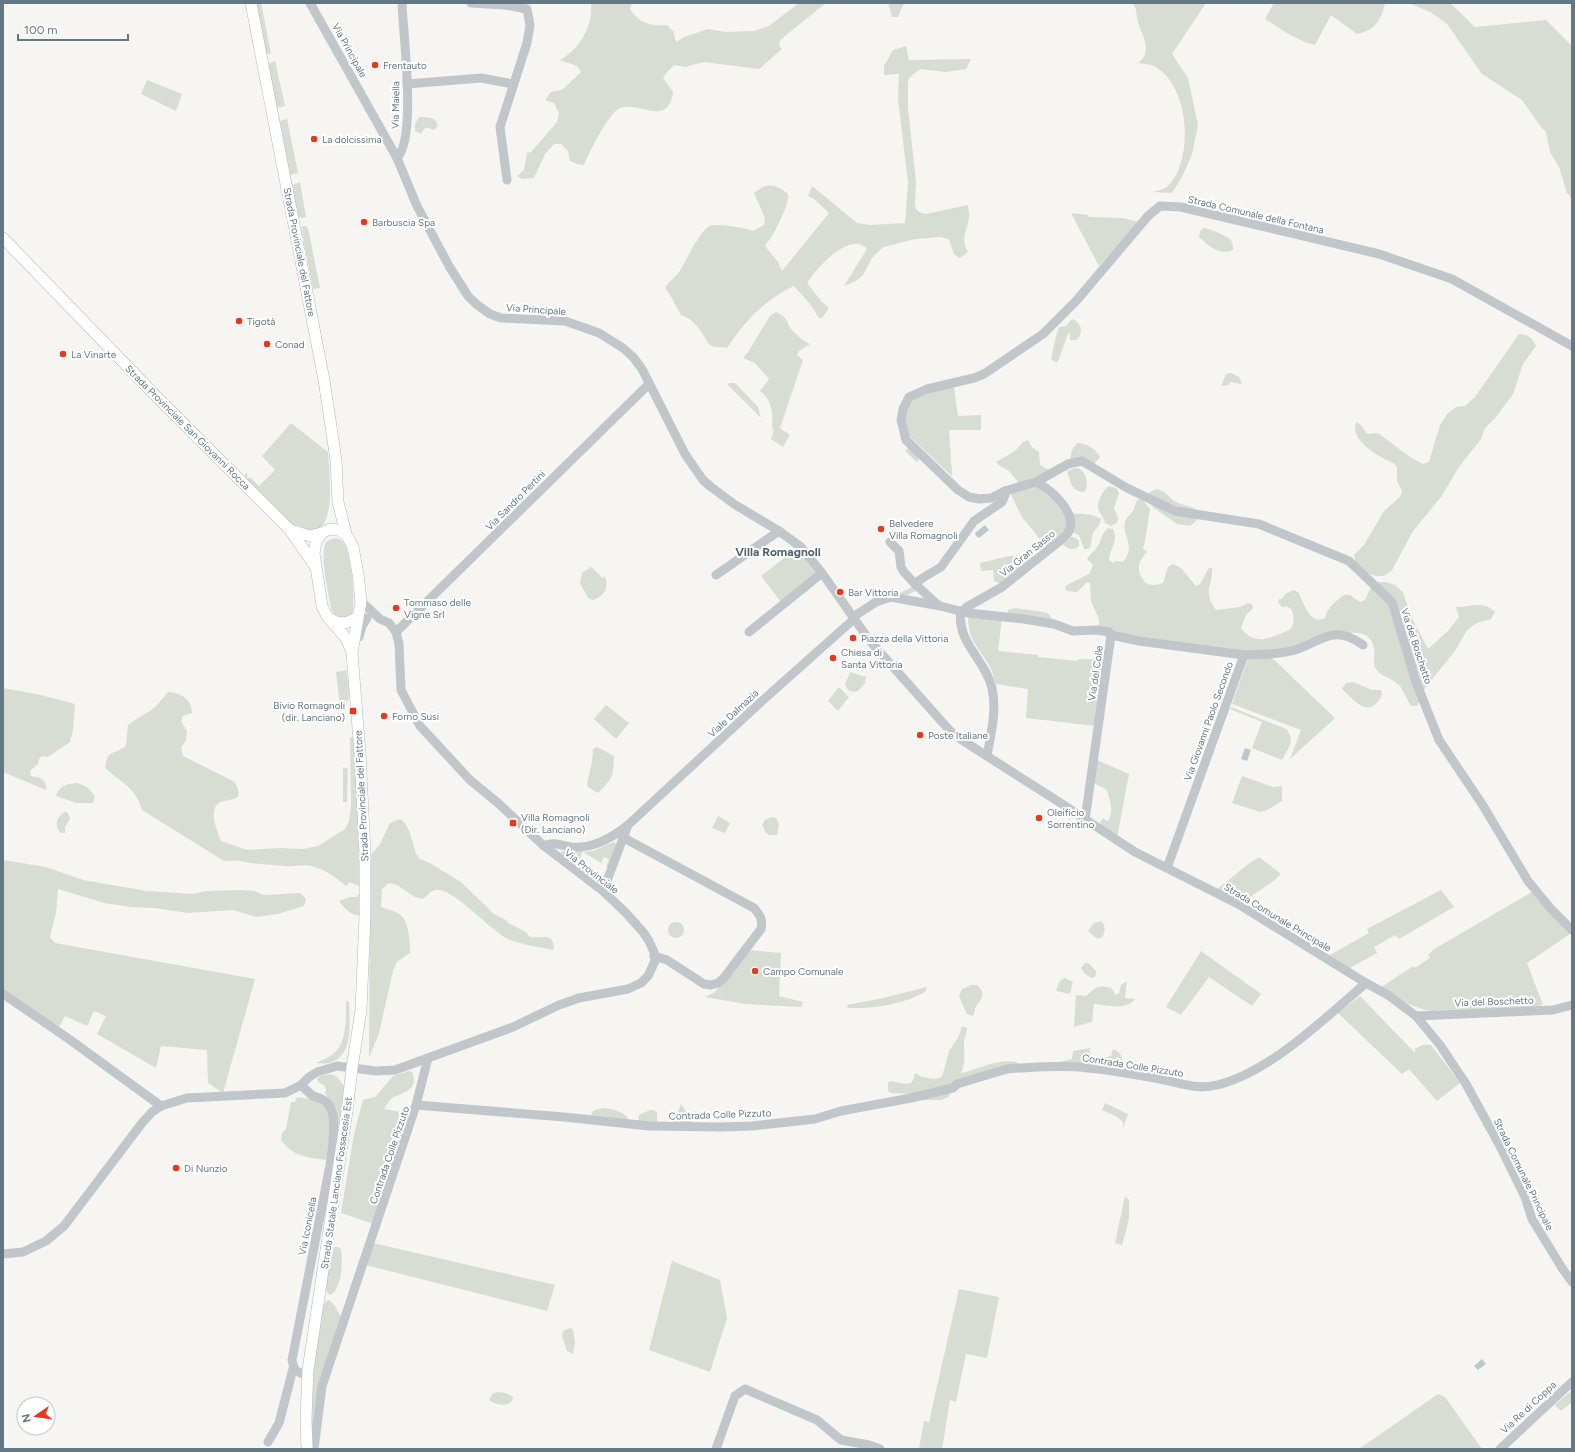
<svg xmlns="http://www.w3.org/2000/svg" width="1575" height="1452" font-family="Figtree,sans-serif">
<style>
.green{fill:#d7ddd2}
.water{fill:#b9c9cc}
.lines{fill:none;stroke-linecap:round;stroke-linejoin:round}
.major-casing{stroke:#b3b9bc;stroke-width:12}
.minor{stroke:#c0c6c9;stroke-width:9}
.major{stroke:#fff;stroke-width:11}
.poi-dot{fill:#ee3419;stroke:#fff;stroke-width:1.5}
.labels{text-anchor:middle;stroke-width:4;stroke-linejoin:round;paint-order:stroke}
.street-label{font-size:10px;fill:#627985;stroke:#fff}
.poi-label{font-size:10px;fill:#627985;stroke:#fff;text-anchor:start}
.quarter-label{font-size:12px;font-weight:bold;fill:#516169;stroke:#fff}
</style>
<rect width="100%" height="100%" fill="#f6f5f1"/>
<g class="green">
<path d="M256,3H261L271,54H266Z"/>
<path d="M591,3H632L630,9C638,23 653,27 667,25L673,31L676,42L684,37L708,29L725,32L754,31L769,26L799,3H826L780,40L779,46L782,49L759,69L704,62L685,67L674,65L668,71L663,78L673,92C668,128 640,101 620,108C609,112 589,153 584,165L577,164L570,161L568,151L561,144H554L545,154L534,178L522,179L517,176L524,170L527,153L531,152L557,122L559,113L554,103L545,100L551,92L562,90L581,72L577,66L560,60C580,49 593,26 591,3Z"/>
<path d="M888,3H904L898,17H892Z"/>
<path d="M1133,3H1206L1172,54L1188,78L1198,125L1192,154L1183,175L1172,193L1153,192C1156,191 1161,190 1165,188C1169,186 1172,181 1175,177C1192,148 1188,87 1156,67C1151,64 1144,64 1138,63C1155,51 1140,33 1137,18C1136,11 1137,11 1133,3Z"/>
<path d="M1274,3H1385C1381,21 1375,30 1357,34L1331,15L1315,45C1296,40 1281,29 1265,19Z"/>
<path d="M1409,3H1450L1475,27L1546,20L1572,46V199L1567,193L1559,167L1550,152L1546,132L1541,127L1522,100L1482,74L1447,24L1432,13Z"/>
<path d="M906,46L909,60L971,59L966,69L946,72L920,69L909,78L908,83V108L916,182L915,204L916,209L921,213L926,214L968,205C968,209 970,214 969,218C967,231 960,239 968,252L962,257L959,258L954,254L949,239L940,237L915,239L883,247L872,258L863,275L856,281L844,286L867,249C851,230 816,268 807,283L822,302L829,308L822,318H819L810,304L794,286C765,299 744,322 727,348C721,346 714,349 709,344C707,342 705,338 704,336C698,326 692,319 681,315L669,293L665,288C669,280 677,277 681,269C687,259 700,230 710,226C717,223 745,228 753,231L764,225L765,218L754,193C767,182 776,184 788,194C789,207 773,236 765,246L778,262L782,271L829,213L814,199L808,196L812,186L857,223L870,225L905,223L908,183L898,99L899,74L884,75V66L893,50Z"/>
<path d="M275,61L285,106L276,108L268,64Z"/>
<path d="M147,80L182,94L176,111L141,94Z"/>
<path d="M419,117C428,117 436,117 438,126L434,130L429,128H425L421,134L415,131V124Z"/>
<path d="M287,119L298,173L290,175L280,121Z"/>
<path d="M300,182L306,217L301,218L298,217L292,185Z"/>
<path d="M1071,213L1088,215L1089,217L1123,218L1138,222L1099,266Z"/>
<path d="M305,226L308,228L320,288L313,289L301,227Z"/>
<path d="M1203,228C1208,228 1228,236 1231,240C1233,243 1233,247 1233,250C1219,256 1209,246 1199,237L1200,232Z"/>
<path d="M776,312C788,317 786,322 792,330C797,336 804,341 810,344L798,352L797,355L803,360L780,428L790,435L783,447L771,439L774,430L772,428C773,413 772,400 760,391L769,379L755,363L743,358L748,352L770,316Z"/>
<path d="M1072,319C1082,323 1084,334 1076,340H1070V333L1068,334L1058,361L1056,363L1051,359L1055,340L1059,327L1066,326Z"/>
<path d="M1519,334C1529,335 1532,337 1536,346L1523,364L1513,394L1496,417L1485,428L1481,439L1459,467L1441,497L1413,531L1392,570L1384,576H1376L1367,573L1356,564L1354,555L1364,545L1384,511L1400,497L1402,491L1397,481V468L1395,464C1381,458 1349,441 1356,422L1362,426L1367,434L1378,433L1410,457L1423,464L1429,462L1440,425L1447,414L1456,407L1465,406L1475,397Z"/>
<path d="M1231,373L1239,377L1242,384L1230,382L1229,385L1221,386L1226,374Z"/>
<path d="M729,383H735L758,407L761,418L728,385Z"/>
<path d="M954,387L958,416L981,415V430H949L952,476L907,434L904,415L911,402L917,396L932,391Z"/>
<path d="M291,423L328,452C329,472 340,551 298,525L295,527L277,513L244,478L246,472L248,475L246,477L248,478L250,477L259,486L275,470L262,456Z"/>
<path d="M1028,440L1032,447L1039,452L1040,465L1049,470L1047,473L1019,483L1009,471L1000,466L996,462L1015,451L1023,442Z"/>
<path d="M1077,443C1086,443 1096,449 1100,457L1094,464L1070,459L1072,450Z"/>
<path d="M908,448L920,457L917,462L905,451Z"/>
<path d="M1075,468C1086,469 1088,480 1086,490L1084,492C1070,491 1071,481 1067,471Z"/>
<path d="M1033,485C1045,493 1074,513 1065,530C1061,538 1054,542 1047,548L1022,517L1010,493Z"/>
<path d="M1109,486L1116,488L1119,493L1114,508L1118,518L1117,523L1111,526L1105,523C1104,517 1100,514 1098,509C1097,501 1103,490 1109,486Z"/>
<path d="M1156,489C1164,490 1167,495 1173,500C1181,506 1192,505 1200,512L1199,518L1190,526L1177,524L1154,508L1149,503L1147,494Z"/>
<path d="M1142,499L1150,509L1145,541L1143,548L1147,552C1145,555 1142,557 1141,560C1135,569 1142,585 1153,585C1157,585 1160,584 1163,583L1168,567L1173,564L1181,568L1196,586L1200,584L1209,568H1212C1213,587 1202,590 1216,610L1240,607L1248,603L1252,604L1253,608L1246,615L1241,628C1252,644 1267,640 1282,633C1286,632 1290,630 1292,627C1295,621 1294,609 1288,607C1287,606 1283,607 1282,607L1278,602L1279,599H1282L1285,594L1294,590L1299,593C1303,603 1311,626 1325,618C1326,609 1337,600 1344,595H1350L1360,602L1365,600L1370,589L1377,582H1386L1395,585L1403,592L1411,616L1428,649L1448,631L1459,617L1456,607C1471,607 1483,600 1495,612L1491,619L1477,623L1467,630L1455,651L1425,688L1421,699L1417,706H1411C1406,699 1404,691 1399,685C1392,678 1382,677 1376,669C1370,660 1380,651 1369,638C1355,621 1289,650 1270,656L1335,718L1290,759L1301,730L1232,704L1249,656L1170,644L1099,629V619L1091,601L1090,583L1087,582L1077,592L1066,591L1065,587L1067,585L1089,574L1093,565L1087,559C1091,552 1096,551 1099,544C1102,538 1102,533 1108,528L1113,529C1119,541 1110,548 1109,560L1113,563L1116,561L1123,562C1137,545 1121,534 1125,522C1126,517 1132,514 1134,509C1135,506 1136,503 1137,500Z"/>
<path d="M1073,514C1081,513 1094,514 1101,519L1099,525L1093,533L1090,548L1087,549H1084L1079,535L1071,532Z"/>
<path d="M1071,537H1074L1079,541V546C1074,551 1068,549 1063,545Z"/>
<path d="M335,538C339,539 343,540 345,545C351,556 356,603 352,614L342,619L334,615L332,611C329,598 320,556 325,545C326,541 330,539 335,538Z"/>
<path d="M797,548L817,574L781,602L761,576Z"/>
<path d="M1009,556H1022L1030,561L1001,584L994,581L993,570L981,571L980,563Z"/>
<path d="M591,567L603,578L605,576C609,587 605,596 593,600L588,598L580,583L582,573Z"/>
<path d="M912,587L918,590L903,597L896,595Z"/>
<path d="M1014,608L1044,612L1049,614L1052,619L1045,620L1008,613V610Z"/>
<path d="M968,615L1002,618L998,651L1038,655V657L1078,661V659L1105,660L1096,726L1026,718L1028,689L996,684C994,677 992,670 988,663C976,644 968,639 968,615Z"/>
<path d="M346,670C348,681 352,697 345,707H340L336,672Z"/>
<path d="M850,672L866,677L865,683L858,691L853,692L848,690L845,685Z"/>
<path d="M1353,682L1372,690H1381L1382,695C1369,720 1356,702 1342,689L1346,683Z"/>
<path d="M839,687L849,697L838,711L828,701Z"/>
<path d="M3,688L41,695L75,704L73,730L70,742L48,757L42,756L39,759L38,764L30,771L31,776C40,777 48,780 46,790L3,772Z"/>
<path d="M168,692C181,693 192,699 192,713L183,716L181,721L187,731L186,740L181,748L183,756L235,782L239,792L238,797C232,800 229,800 223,801C206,806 217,831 221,841L247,850L280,848L303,849L318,846L345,829L349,821L351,806L350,737H355L360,868V916C349,914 345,909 339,901L350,897H357L359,893V886L350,882L346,886C336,877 324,869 311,866C303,864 294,867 286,866C271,865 254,864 240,861C235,860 229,861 224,861L142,810C136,788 121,782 105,768C107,750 113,755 126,746L128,725C135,719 142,716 150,711C157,706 162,699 168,692Z"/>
<path d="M606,705L629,723L616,739L594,719Z"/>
<path d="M1231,707L1286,729C1296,741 1288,748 1282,760L1252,748L1262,722L1230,709Z"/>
<path d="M597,747L614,756C613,777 613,778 598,793L588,787L587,784L592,761L593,749Z"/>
<path d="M1097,760L1129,774L1117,838L1099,825L1103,818L1108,821C1114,810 1110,801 1107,790L1094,783Z"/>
<path d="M343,767L348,769L347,802H343Z"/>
<path d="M1242,776L1273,787L1282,786V801L1267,810L1260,812L1232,803Z"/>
<path d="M76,783C85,785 89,788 95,796L93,803H76L56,796C59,786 66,784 76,783Z"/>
<path d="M65,812L68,813L70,819L65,827V833H61C53,826 57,816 65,812Z"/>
<path d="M718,816L730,823L725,833L712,828Z"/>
<path d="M772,817L776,818L779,824L777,835H769L766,833L762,825L765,820Z"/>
<path d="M400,819L405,823L410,833L416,854L420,859L430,863L461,882L494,914L506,920L508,923L526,932L530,937C540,939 552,932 554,946L553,950C539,947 522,945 508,939C492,932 451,885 435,890C430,892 426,896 423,899C408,897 404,885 389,883L382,889L381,907C389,910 400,912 404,919C409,926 410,945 410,953L397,962L393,971L379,1033L369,1058L370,872L371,855L380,844L390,823Z"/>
<path d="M614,842L617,845L607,867H606L609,859L604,857L601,863L583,852L593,851Z"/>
<path d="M563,851H583L577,864L561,853Z"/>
<path d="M1259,857L1281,874L1275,880L1240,904L1215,891L1247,865Z"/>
<path d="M3,860L46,867L83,880L147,891L193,894L206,891L241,890L255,891L264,895L300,893L306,899L304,906L278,914L256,917L233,910L188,913L154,908L131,907L104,903L58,889L56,913L50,937L55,943L255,979L223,1093L208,1083L207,1050L161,1046L156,1068L97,1034L106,1016L94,1011L87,1026L65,1016L58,1029L3,992Z"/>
<path d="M1441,890L1454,907L1399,939L1395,935L1374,947L1377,953L1348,969L1330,955L1369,933L1367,929Z"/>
<path d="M1532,892L1570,934L1527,963L1543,1005L1528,1008L1439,1010C1426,1016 1392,995 1380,988L1413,966L1415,968L1430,958L1428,955L1434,949Z"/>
<path d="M1101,921C1106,926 1105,930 1103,936L1098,939L1095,937L1088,931L1094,923Z"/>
<circle cx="676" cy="930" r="8"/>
<path d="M747,950L781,953L779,996L803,1002L801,1007L745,1004L705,997L715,992Z"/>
<path d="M1201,951L1261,994L1252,1006L1209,977L1181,1015L1166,1007Z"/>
<path d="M1085,963H1088L1096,971V975L1093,978C1087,976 1084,974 1081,968Z"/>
<path d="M1065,978L1073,982L1070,994L1056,991C1058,985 1059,979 1065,978Z"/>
<path d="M1127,981L1125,998L1135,999C1127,1011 1106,1005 1094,1004L1092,1022L1074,1027L1076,995L1086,996C1096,988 1096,984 1111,988L1116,995L1119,993L1121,985Z"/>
<path d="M971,985H977C987,994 981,999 975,1008V1011L973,1016L967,1014L959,997L962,989Z"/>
<path d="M927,987L925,992C904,1004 873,1009 848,1008L847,1005L883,998Z"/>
<path d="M1360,996L1415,1053V1049C1421,1045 1424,1044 1431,1045L1460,1083L1437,1101L1409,1069L1402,1074L1338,1013Z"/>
<path d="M348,1001L349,1002C349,1022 355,1056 329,1063C325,1064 320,1063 316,1063C321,1060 328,1058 333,1054C347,1044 346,1018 346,1002Z"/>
<path d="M962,1026L967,1028C967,1034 964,1038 964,1044C964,1055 966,1063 961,1073C980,1069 997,1058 1017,1062L1018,1065L950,1091L949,1097L941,1100H920L908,1094L891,1093L888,1091V1083L890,1081L906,1084L911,1083L914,1078L915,1073L922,1077L934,1079L940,1078L943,1074L949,1051L959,1036Z"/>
<path d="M1090,1048C1088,1062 1101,1059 1111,1056L1113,1049C1121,1052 1122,1057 1124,1065L1121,1067V1070L1049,1064L1072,1059L1073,1051Z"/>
<path d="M409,1071L413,1073C418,1094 400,1091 390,1100C388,1103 386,1106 384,1109L407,1113L409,1117L374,1224L341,1213L354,1134L363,1100L375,1097L393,1076Z"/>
<path d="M330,1074L336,1076L344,1086L339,1145L334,1107L325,1093L326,1091L325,1086L318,1082L317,1079L320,1076Z"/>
<path d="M297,1097L322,1101C334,1119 330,1140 326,1160C306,1157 294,1157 281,1140L282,1133L286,1129L291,1102H295Z"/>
<path d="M1105,1103L1128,1114L1123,1128V1122L1117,1117L1102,1110Z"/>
<path d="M681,1104L694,1125L672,1126Z"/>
<path d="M603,1108C612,1109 628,1112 629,1122L591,1118L592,1112L595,1110Z"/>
<path d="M650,1110H654L657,1113V1125L638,1121L639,1115Z"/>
<path d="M1125,1196L1129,1200V1219L1122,1245L1115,1243Z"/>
<path d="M373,1243L555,1285L547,1311L366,1265Z"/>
<path d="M334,1247H338L341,1249C343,1260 342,1290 330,1295L326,1291V1287L330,1258Z"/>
<path d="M672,1261L720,1280L727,1318L710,1372L649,1350Z"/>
<path d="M959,1289L999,1297L987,1358L966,1354L956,1402L950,1400L942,1449H919L924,1421L929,1422Z"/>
<path d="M329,1300L335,1306L341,1317L314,1434L310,1435V1395L323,1307L326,1301Z"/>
<path d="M570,1328L573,1329L575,1342L573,1354L567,1351L562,1336L563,1331Z"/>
<path d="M1572,1390V1402L1561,1411L1555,1405Z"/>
<path d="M499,1392L506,1393L513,1397L512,1401C506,1407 496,1405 489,1400L493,1393Z"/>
<path d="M1438,1394L1445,1397L1482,1449H1359Z"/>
</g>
<g class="water">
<path d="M985,525L989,530L979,538L976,536L975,533Z"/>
<path d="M1245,748L1251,750L1247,761L1241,759Z"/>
<path d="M1482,1359L1486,1364L1478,1370L1474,1366Z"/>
</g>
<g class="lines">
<g class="major-casing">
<g id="major">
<path d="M251,3L324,380L336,460L338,502L346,534"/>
<path d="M3,238L156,396L290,530L315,566"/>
<path d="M290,530L310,536L322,533"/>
<path d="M331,621L346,638L351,650"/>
<path d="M307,1449L306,1418L308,1370L347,1111L352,1068L361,1010L365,916V853L360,753L352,653L361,601L358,574L353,547L346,534L338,530L329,529L322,533L316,542L314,553L322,606L328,618L336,622L345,623L357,618"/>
</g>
</g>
<g class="minor">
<path d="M310,3L397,158L417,206L449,266L468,296L476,304L490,314L501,318L565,321L599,333L623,348L633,357L642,369L685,454L703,480L711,487L734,504L779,531L801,547L822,573L870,641L951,732L965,742L1059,802L1135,852L1238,904L1366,983L1388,995L1416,1016L1440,1045L1466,1084L1500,1146L1525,1197L1532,1219L1562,1268L1572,1282"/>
<path d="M471,3L505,5L527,9L530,25L527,43L500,127L507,180"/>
<path d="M407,84L481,78L513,84"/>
<path d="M397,158C417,138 403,34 402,3"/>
<path d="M1036,482L1068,464L1082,461L1127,488L1175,511L1259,524L1349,561L1392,602L1416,682L1439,740L1482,804L1528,881L1552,910L1572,930"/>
<path d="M890,542L899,551L901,567L904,572L915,584"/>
<path d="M716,575L779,531"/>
<path d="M938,605L915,584L921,579L941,567L974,521L1002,502L1005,495V491"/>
<path d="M853,617L876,602L891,597L940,606L968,613L1024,619L1054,624L1073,631L1097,630L1109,632L1111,635L1085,820"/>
<path d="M396,632L649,384"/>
<path d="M749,632L822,573"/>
<path d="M1111,635L1139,641L1244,655"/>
<path d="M359,637L362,626L367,618"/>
<path d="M987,756C991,733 997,711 992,688C986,661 956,641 961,612L967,607L1002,587L1061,540C1063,538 1066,536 1068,533C1079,513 1051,490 1036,482L1005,491L991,498L979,499L969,497L958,490L906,440L901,420L903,409L909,397L927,389L974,378L984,374L1043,334L1077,300L1148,216L1160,206L1181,207L1379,254L1452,279L1572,346"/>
<path d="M624,838L754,908C760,915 763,919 761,929L723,979L718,983L711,985L704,984L667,960L654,956"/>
<path d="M544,846C553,841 562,846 571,847C593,849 612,838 628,825"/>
<path d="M1167,868L1244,655C1260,654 1275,655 1291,651C1320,644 1331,622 1363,645"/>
<path d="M603,891L628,825L762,701L854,619"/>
<path d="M3,994L69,1039L161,1106"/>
<path d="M1416,1016L1553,1010L1572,1005"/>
<path d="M301,1085C305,1089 309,1093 313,1096C318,1098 323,1098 327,1103C339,1115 332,1149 330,1165L292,1360C294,1371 297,1373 308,1375"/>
<path d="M416,1105L564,1117L649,1126L721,1127L752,1126L815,1119L841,1111L911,1098L953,1088L957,1084L1007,1069L1018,1068C1041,1067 1065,1065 1088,1068C1112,1070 1136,1075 1160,1079C1179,1083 1197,1090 1217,1085C1269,1073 1325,1018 1366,983"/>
<path d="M3,1254L23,1252L46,1241L64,1226L142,1123L152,1112L161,1106L187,1098L285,1093L301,1085L309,1077L317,1072L337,1066L376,1071L395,1070L513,1027L559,1005L579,998L628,989L641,983L648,976L655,961L654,952L649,941L643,932L626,913L603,891L544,846L498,803L470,780L420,726L401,690L399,644L396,632L389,623L380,619L361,601"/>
<path d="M268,1442L279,1423L293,1369"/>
<path d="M314,1449L322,1386L416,1105L428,1058"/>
<path d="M716,1449L735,1396L745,1389L817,1420L841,1440L869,1445L880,1449"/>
<path d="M1500,1449L1572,1382"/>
</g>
<use href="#major" class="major"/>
</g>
<g class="poi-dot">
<circle cx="375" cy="65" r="4"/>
<circle cx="314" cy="139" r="4"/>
<circle cx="364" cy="222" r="4"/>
<circle cx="239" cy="321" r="4"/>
<circle cx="267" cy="344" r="4"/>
<circle cx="63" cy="354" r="4"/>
<circle cx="881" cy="529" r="4"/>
<circle cx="840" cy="592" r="4"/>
<circle cx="396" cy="608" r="4"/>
<circle cx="853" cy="638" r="4"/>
<circle cx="833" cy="658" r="4"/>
<rect x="349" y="707" width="8" height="8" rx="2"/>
<circle cx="384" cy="716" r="4"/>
<circle cx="920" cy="735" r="4"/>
<circle cx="1039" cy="818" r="4"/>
<rect x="509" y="819" width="8" height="8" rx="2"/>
<circle cx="755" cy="971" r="4"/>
<circle cx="176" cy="1168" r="4"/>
</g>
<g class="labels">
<g class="street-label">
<text transform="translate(350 50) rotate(61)" y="4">Via Principale</text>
<text transform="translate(395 105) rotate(-89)" y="4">Via Maiella</text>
<text transform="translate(1256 214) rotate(13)" y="4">Strada Comunale della Fontana</text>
<text transform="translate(300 252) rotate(79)" y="4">Strada Provinciale del Fattore</text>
<text transform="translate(536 309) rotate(4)" y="4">Via Principale</text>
<text transform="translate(188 427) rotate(45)" y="4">Strada Provinciale San Giovanni Rocca</text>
<text transform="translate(515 500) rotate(-45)" y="4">Via Sandro Pertini</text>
<text transform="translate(1027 553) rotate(-39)" y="4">Via Gran Sasso</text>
<text transform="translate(1417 646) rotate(72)" y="4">Via del Boschetto</text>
<text transform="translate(1095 673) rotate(-82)" y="4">Via del Colle</text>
<text transform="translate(733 713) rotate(-43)" y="4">Viale Dalmazia</text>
<text transform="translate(1208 721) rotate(-70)" y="4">Via Giovanni Paolo Secondo</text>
<text transform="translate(361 796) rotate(-93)" y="4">Strada Provinciale del Fattore</text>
<text transform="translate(592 871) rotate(38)" y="4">Via Provinciale</text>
<text transform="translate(1278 917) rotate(31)" y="4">Strada Comunale Principale</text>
<text transform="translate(1494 1001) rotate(-2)" y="4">Via del Boschetto</text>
<text transform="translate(1133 1065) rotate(9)" y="4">Contrada Colle Pizzuto</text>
<text transform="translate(720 1114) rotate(-2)" y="4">Contrada Colle Pizzuto</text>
<text transform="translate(389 1155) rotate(-71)" y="4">Contrada Colle Pizzuto</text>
<text transform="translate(1524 1174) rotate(64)" y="4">Strada Comunale Principale</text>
<text transform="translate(336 1183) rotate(-82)" y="4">Strada Statale Lanciano Fossacesia Est</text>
<text transform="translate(307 1226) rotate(-79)" y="4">Via Iconicella</text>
<text transform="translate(1528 1407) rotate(-43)" y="4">Via Re di Coppa</text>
</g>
<g class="poi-label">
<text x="383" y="69">Frentauto</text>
<text x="322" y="143">La dolcissima</text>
<text x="372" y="226">Barbuscia Spa</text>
<text x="247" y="325">Tigotà</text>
<text x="275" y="348">Conad</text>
<text x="71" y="358">La Vinarte</text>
<text x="889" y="527">Belvedere<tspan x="889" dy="12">Villa Romagnoli</tspan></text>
<text x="848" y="596">Bar Vittoria</text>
<text x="404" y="606">Tommaso delle<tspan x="404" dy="12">Vigne Srl</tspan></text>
<text x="861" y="642">Piazza della Vittoria</text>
<text x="841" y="656">Chiesa di<tspan x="841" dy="12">Santa Vittoria</tspan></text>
<text x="345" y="709" text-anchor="end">Bivio Romagnoli<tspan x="345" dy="12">(dir. Lanciano)</tspan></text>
<text x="392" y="720">Forno Susi</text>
<text x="928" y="739">Poste Italiane</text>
<text x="1047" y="816">Oleificio<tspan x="1047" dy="12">Sorrentino</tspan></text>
<text x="521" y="821">Villa Romagnoli<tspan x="521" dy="12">(Dir. Lanciano)</tspan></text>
<text x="763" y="975">Campo Comunale</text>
<text x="184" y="1172">Di Nunzio</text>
</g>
<g class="quarter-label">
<text x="778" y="556">Villa Romagnoli</text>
</g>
</g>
<rect width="1575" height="1452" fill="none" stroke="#627985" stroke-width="8"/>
<g transform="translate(36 1416) rotate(257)"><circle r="19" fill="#ffffff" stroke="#c0c9ce"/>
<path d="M0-3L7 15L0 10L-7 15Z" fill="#ee3419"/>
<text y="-6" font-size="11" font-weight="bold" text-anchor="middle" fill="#627985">N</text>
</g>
<path d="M18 34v6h110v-6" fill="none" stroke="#627985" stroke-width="2"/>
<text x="24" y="34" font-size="12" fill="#627985" stroke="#ffffff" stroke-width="3" paint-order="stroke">100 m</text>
</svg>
